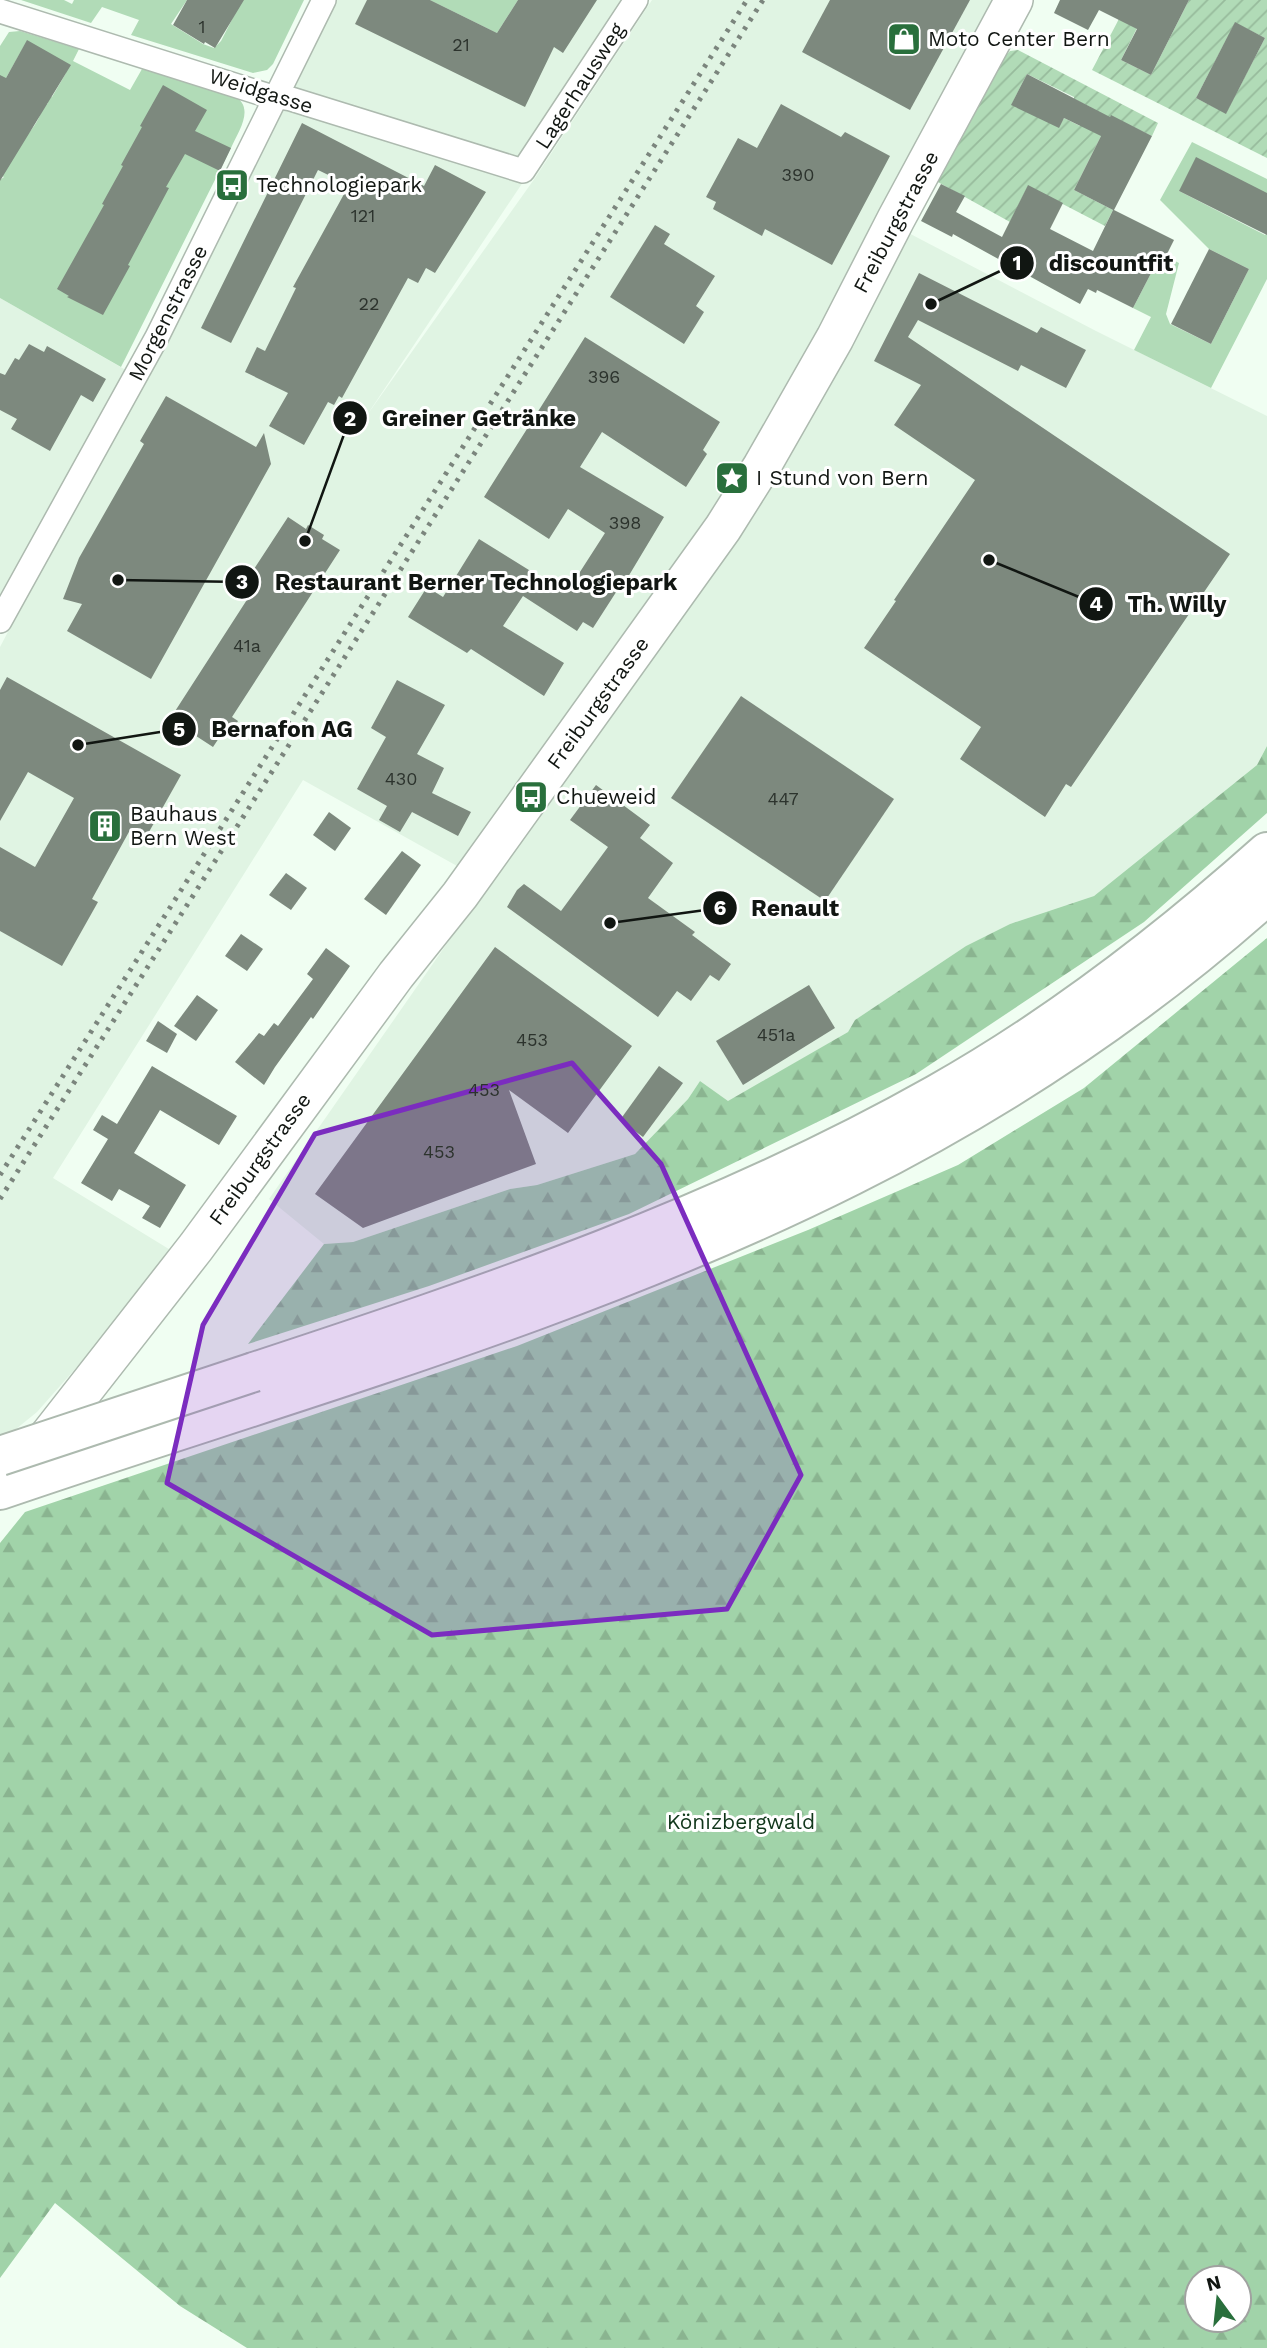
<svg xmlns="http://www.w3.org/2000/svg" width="1267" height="2348" font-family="'Work Sans',sans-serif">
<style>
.built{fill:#e0f4e3}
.grass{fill:#b1dbb7}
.forest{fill:url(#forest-firs);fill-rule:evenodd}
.garden{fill:url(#garden-furrows);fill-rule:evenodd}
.building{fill:#7d897e}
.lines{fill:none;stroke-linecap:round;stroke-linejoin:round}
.minor-casing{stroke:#adbaaf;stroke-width:26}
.primary-casing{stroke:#adbaaf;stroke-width:40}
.motorway-casing{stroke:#adbaaf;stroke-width:42}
.minor{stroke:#fff;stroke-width:23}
.primary{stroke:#fff;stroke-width:37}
.motorway{stroke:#fff;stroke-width:38}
.rail{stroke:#7b857d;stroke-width:5;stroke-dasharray:3.5 7;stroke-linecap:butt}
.motorway-bridge-casing{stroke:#adbaaf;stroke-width:42;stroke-linecap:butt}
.motorway-bridge{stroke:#fff;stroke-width:38}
.marked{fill:#7b2cbf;fill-opacity:0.2;stroke:#7b2cbf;stroke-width:5;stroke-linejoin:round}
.labels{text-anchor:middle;stroke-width:6;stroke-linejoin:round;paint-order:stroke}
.number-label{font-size:18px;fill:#2c332d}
.poi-label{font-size:21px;fill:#111612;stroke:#fff;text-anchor:start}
.street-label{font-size:21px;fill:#111612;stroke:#fff}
.park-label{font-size:21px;fill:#10361a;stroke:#fff}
.leader{fill:none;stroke:#111612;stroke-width:2.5}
.callout-dot{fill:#111612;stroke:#fff;stroke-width:2.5}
.mark-label{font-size:21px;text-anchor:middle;font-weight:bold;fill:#fff}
.callout-label{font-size:23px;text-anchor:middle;font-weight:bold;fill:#111612;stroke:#fff;stroke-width:6;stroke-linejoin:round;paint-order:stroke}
</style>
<defs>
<pattern id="forest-firs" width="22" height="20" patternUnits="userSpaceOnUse" patternTransform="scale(1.75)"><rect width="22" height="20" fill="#a1d3a9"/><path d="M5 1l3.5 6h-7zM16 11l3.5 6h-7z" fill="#8ab490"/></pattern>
<pattern id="garden-furrows" width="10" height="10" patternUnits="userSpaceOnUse" patternTransform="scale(1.75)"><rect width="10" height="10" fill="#b1dbb7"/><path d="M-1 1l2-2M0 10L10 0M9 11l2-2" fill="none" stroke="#97bb9c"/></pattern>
</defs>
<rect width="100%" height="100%" fill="#f0fef2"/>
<g class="built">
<path d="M335,0H645L365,418L535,178L652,0H1002L769,428L676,575L466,871L303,780L53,1178L177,1254L37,1412L0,1442V647L280,113Z"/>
<path d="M899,228L1096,331L1267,416V746L1257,765L1094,896L1010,924L966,946L855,1020L848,1032L728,1102L700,1081L688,1099L635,1154L537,1185L510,1189L353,1242L324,1244L269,1199L756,500Z"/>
<path d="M0,298L131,373L0,607Z"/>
</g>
<g class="grass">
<path d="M21,0H64L72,4L74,0H187L171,24L203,44L214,48L221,41L242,0H304L273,64L267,70L253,73L131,35L139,20L102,7L91,23Z"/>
<path d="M430,0H518L497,33Z"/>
<path d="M20,31L79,49L73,61L130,90L142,69L231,94C257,106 239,130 231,148L121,367L0,298V180L4,177L0,175L20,139L25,140L24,138C33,130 42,115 44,102L48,104L47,102L50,96L52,97L66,73L27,41L6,78L0,83V46L9,32Z"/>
<path d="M1192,142L1267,179V193L1179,191L1265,235L1267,233V279L1211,388L1134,350L1151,317L1133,308L1161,254L1179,263L1166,314L1170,324L1211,344L1249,269L1209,249L1160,200Z"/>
</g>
<g class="forest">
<path d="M1267,746V813L1144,922L916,1074L629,1214L429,1286L248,1344L324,1244L353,1242L510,1189L537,1185L635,1154L688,1099L700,1081L728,1101L848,1032L855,1020L966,946L1010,924L1094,896L1257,765Z"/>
<path d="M1267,938V2348H247L180,2306L55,2203L0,2278V1543L25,1512L517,1346L808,1230L958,1165L1084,1088ZM1239,2278V2320H1197V2278Z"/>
</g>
<g class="garden">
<path d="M1129,0H1151L1121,60L1151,75L1189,0H1267V158L1092,70ZM1235,23L1265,38L1226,113L1196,98Z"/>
<path d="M1018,50L1158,123L1152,136L1111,116L1074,190L1113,210L1105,226L1028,186L1010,222L936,181L1004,57L1010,51ZM1027,74L1074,97V99L1090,107L1080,126L1064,118L1058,128L1059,125L1012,104Z"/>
</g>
<g class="building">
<path d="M187,0H244L215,48L205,42L204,44L173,25Z"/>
<path d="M367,0H430L497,33L518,0H597L563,53L554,47L525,107L355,24Z"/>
<path d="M830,0H970L910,110L802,52Z"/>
<path d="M1060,0H1189L1151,75L1121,60L1137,29L1099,10L1088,30L1054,13Z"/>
<path d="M1235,22L1265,38L1226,114L1196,98Z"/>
<path d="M27,40L71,65L0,181V75L6,78Z"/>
<path d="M1027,74L1110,117L1111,115L1152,136L1114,210L1174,240L1166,256L1161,254L1133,308L1097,290L1096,293L1088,289L1080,304L953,234L952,237L921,221L941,184L965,196L956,212L1002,237L1028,185L1063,203L1050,229L1093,251L1113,210L1074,190L1101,136L1064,118L1059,128L1011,105Z"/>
<path d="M163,85L207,110L195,131L231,148L220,171L185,154L166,187L169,188L128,265L130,266L103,315L67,297L69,296L57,289L104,205L102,204L123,166L121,165L142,127L140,126Z"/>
<path d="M781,104L841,137L845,132L890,156L832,265L765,229L762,236L713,209L716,202L706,197L738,138L757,148Z"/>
<path d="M302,123L424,186L435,165L486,192L435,273L426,268L418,283L408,278L342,398L339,396L334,405L328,402L304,445L269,426L288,393L245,372L257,347L265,351L296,288L293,287L349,185L318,170L231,343L201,328Z"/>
<path d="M1196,157L1267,193V235L1179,191Z"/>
<path d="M655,225L670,234L664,244L715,276L696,306L704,312L684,344L610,297Z"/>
<path d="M1209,249L1249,269L1211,344L1171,324Z"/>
<path d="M919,273L1037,333L1041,327L1086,350L1066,388L1021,365L1018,371L918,320L908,337L1230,554L1071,787L1066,784L1045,817L960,759L981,727L864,648L896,601L894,600L975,480L894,425L921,385L874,361Z"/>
<path d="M585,337L720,422L703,450L707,454L686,487L602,432L580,467L664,517L622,587L620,586L593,628L583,622L577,631L523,596L503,626L564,663L544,696L471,649L467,653L408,617L427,587L443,597L479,539L545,580L548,576L569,589L605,533L568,509L549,539L484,497Z"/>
<path d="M29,344L44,352L47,346L106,379L93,402L81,395L50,451L11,429L17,419L0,410V373L5,375L15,358L19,360Z"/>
<path d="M166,396L256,447L264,433L271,464L151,679L67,631L82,604L63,599L79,558L144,444L140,441Z"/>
<path d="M288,517L306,529L308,525L324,535L322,539L340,550L232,717L238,721L229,736L223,732L213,747L170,719L261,578L252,572Z"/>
<path d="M7,677L181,775L145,839L130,830L92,899L98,902L62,966L0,931V847L35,867L74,798L28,772L0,821V690Z"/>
<path d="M397,680L445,705L417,754L444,768L432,793L471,812L458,836L412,812L400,832L379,820L387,806L357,789L386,737L371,728Z"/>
<path d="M741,696L894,799L825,901L671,798Z"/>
<path d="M596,785L650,825L640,838L673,863L648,898L695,932L692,935L731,964L719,981L710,975L691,1001L677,991L658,1017L507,907L517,890L524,884L561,911L608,847L570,820Z"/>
<path d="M329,812L351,828L335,851L313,835Z"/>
<path d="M402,851L421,865L386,915L364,899Z"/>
<path d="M286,873L307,888L291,910L269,895Z"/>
<path d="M241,934L263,949L247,971L225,956Z"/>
<path d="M495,947L632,1046L568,1133L509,1090L536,1164L363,1228L315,1194Z"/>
<path d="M326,948L350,966L313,1019L311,1017L275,1067L264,1085L235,1062L259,1033L264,1036L274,1023L278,1026L313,979L307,974Z"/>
<path d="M809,985L835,1028L743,1085L716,1041Z"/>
<path d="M197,995L218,1010L196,1041L174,1026Z"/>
<path d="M158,1021L177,1034L167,1053L146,1041Z"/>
<path d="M152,1066L237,1116L219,1145L160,1110L134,1153L186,1185L160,1228L142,1218L150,1206L119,1189L112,1201L81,1183L108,1139L93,1130L102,1115L117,1124Z"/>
<path d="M659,1066L683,1083L643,1137L620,1120Z"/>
</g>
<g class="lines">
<g class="minor-casing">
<g id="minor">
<path d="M0,11L266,95L291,99L523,171L636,0"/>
<path d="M0,621L157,337L324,0"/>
</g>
</g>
<g class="primary-casing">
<path id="primary" d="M34,1452L49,1435L196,1247L396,975L460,895L723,528L762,466L835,338L896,219L1014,0"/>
</g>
<g class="motorway-casing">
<g id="motorway">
<path d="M254,1372C488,1295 721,1216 937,1094C1056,1027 1165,943 1267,852"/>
<path d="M0,1490C286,1392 580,1312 851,1176C1001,1101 1142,1007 1267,895"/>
</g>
</g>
<use href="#minor" class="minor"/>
<use href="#primary" class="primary"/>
<use href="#motorway" class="motorway"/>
<g class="rail">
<path d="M0,1175L747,0"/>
<path d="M0,1199L763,0"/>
</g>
<g class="motorway-bridge-casing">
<path id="motorway-bridge" d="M0,1456L254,1372"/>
</g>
<use href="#motorway-bridge" class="motorway-bridge"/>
</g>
<path class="marked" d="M572,1063L661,1164L801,1475L727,1609L432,1635L167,1483L203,1325L315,1134Z"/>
<defs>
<g id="shop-square" transform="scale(1.75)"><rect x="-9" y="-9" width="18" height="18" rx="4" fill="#296f3c" stroke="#fff"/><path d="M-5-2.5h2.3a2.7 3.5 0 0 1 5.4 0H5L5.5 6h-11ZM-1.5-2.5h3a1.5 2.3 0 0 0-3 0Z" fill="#fff"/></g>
<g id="bus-square" transform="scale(1.75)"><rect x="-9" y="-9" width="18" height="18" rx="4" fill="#296f3c" stroke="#fff"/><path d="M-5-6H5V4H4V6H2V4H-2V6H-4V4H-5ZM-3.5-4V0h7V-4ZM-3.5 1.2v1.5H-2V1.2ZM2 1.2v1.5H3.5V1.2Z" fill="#fff"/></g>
<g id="sight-square" transform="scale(1.75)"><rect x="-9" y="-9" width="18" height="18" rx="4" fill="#296f3c" stroke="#fff"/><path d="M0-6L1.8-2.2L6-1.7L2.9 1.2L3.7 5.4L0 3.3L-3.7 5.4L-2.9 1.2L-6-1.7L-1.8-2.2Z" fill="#fff"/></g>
<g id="building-square" transform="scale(1.75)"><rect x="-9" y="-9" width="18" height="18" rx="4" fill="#296f3c" stroke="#fff"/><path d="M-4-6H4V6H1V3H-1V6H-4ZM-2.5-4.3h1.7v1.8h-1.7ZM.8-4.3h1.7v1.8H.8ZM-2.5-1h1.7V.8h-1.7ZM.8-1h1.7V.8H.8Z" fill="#fff"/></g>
</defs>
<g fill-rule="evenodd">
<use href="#shop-square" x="904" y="39"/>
<use href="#bus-square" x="232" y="185"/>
<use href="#sight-square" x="732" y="478"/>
<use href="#bus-square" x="531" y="797"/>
<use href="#building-square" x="105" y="826"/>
</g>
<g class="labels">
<g class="number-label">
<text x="202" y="33">1</text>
<text x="461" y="51">21</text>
<text x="798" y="181">390</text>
<text x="363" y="222">121</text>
<text x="369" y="310">22</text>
<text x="604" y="383">396</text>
<text x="625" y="529">398</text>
<text x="247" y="652">41a</text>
<text x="401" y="785">430</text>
<text x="783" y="805">447</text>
<text x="776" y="1041">451a</text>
<text x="532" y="1046">453</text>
<text x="484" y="1096">453</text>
<text x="439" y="1158">453</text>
</g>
<g class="poi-label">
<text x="928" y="46">Moto Center Bern</text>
<text x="256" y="192">Technologiepark</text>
<text x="756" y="485">I Stund von Bern</text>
<text x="556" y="804">Chueweid</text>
<text x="130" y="821">Bauhaus<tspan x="130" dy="24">Bern West</tspan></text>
</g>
<g class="street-label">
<text transform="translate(580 86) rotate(-57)" y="7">Lagerhausweg</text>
<text transform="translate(261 91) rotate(17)" y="7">Weidgasse</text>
<text transform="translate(896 222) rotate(-62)" y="7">Freiburgstrasse</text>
<text transform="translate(168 313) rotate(-63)" y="7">Morgenstrasse</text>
<text transform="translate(598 703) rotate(-54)" y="7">Freiburgstrasse</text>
<text transform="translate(260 1159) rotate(-54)" y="7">Freiburgstrasse</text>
</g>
<g class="park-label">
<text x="741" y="1829">Könizbergwald</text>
</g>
</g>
<path class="leader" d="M931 304L1017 263M305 541L350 418M118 580L242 582M989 560L1096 604M78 745L179 729M610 923L720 908"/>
<g class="callout-dot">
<circle cx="931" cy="304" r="7"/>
<circle cx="305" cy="541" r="7"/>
<circle cx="118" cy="580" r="7"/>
<circle cx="989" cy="560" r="7"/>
<circle cx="78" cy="745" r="7"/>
<circle cx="610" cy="923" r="7"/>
<circle cx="1017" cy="263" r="18"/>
<circle cx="350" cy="418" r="18"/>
<circle cx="242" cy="582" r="18"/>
<circle cx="1096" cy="604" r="18"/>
<circle cx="179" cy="729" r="18"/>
<circle cx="720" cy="908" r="18"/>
</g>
<g class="mark-label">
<text x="1017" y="270">1</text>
<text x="350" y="426">2</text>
<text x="242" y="589">3</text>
<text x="1096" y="611">4</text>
<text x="179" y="737">5</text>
<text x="720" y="915">6</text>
</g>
<g class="callout-label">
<text x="1111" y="271">discountfit</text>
<text x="479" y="426">Greiner Getränke</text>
<text x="476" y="590">Restaurant Berner Technologiepark</text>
<text x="1177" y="612">Th. Willy</text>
<text x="282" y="737">Bernafon AG</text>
<text x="795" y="916">Renault</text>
</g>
<g transform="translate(1218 2299) rotate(345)"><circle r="33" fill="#ffffff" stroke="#a0a2a0" stroke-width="2"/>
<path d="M0-5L12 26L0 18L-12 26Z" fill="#296f3c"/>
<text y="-10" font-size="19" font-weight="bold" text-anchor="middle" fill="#111612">N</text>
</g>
</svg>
